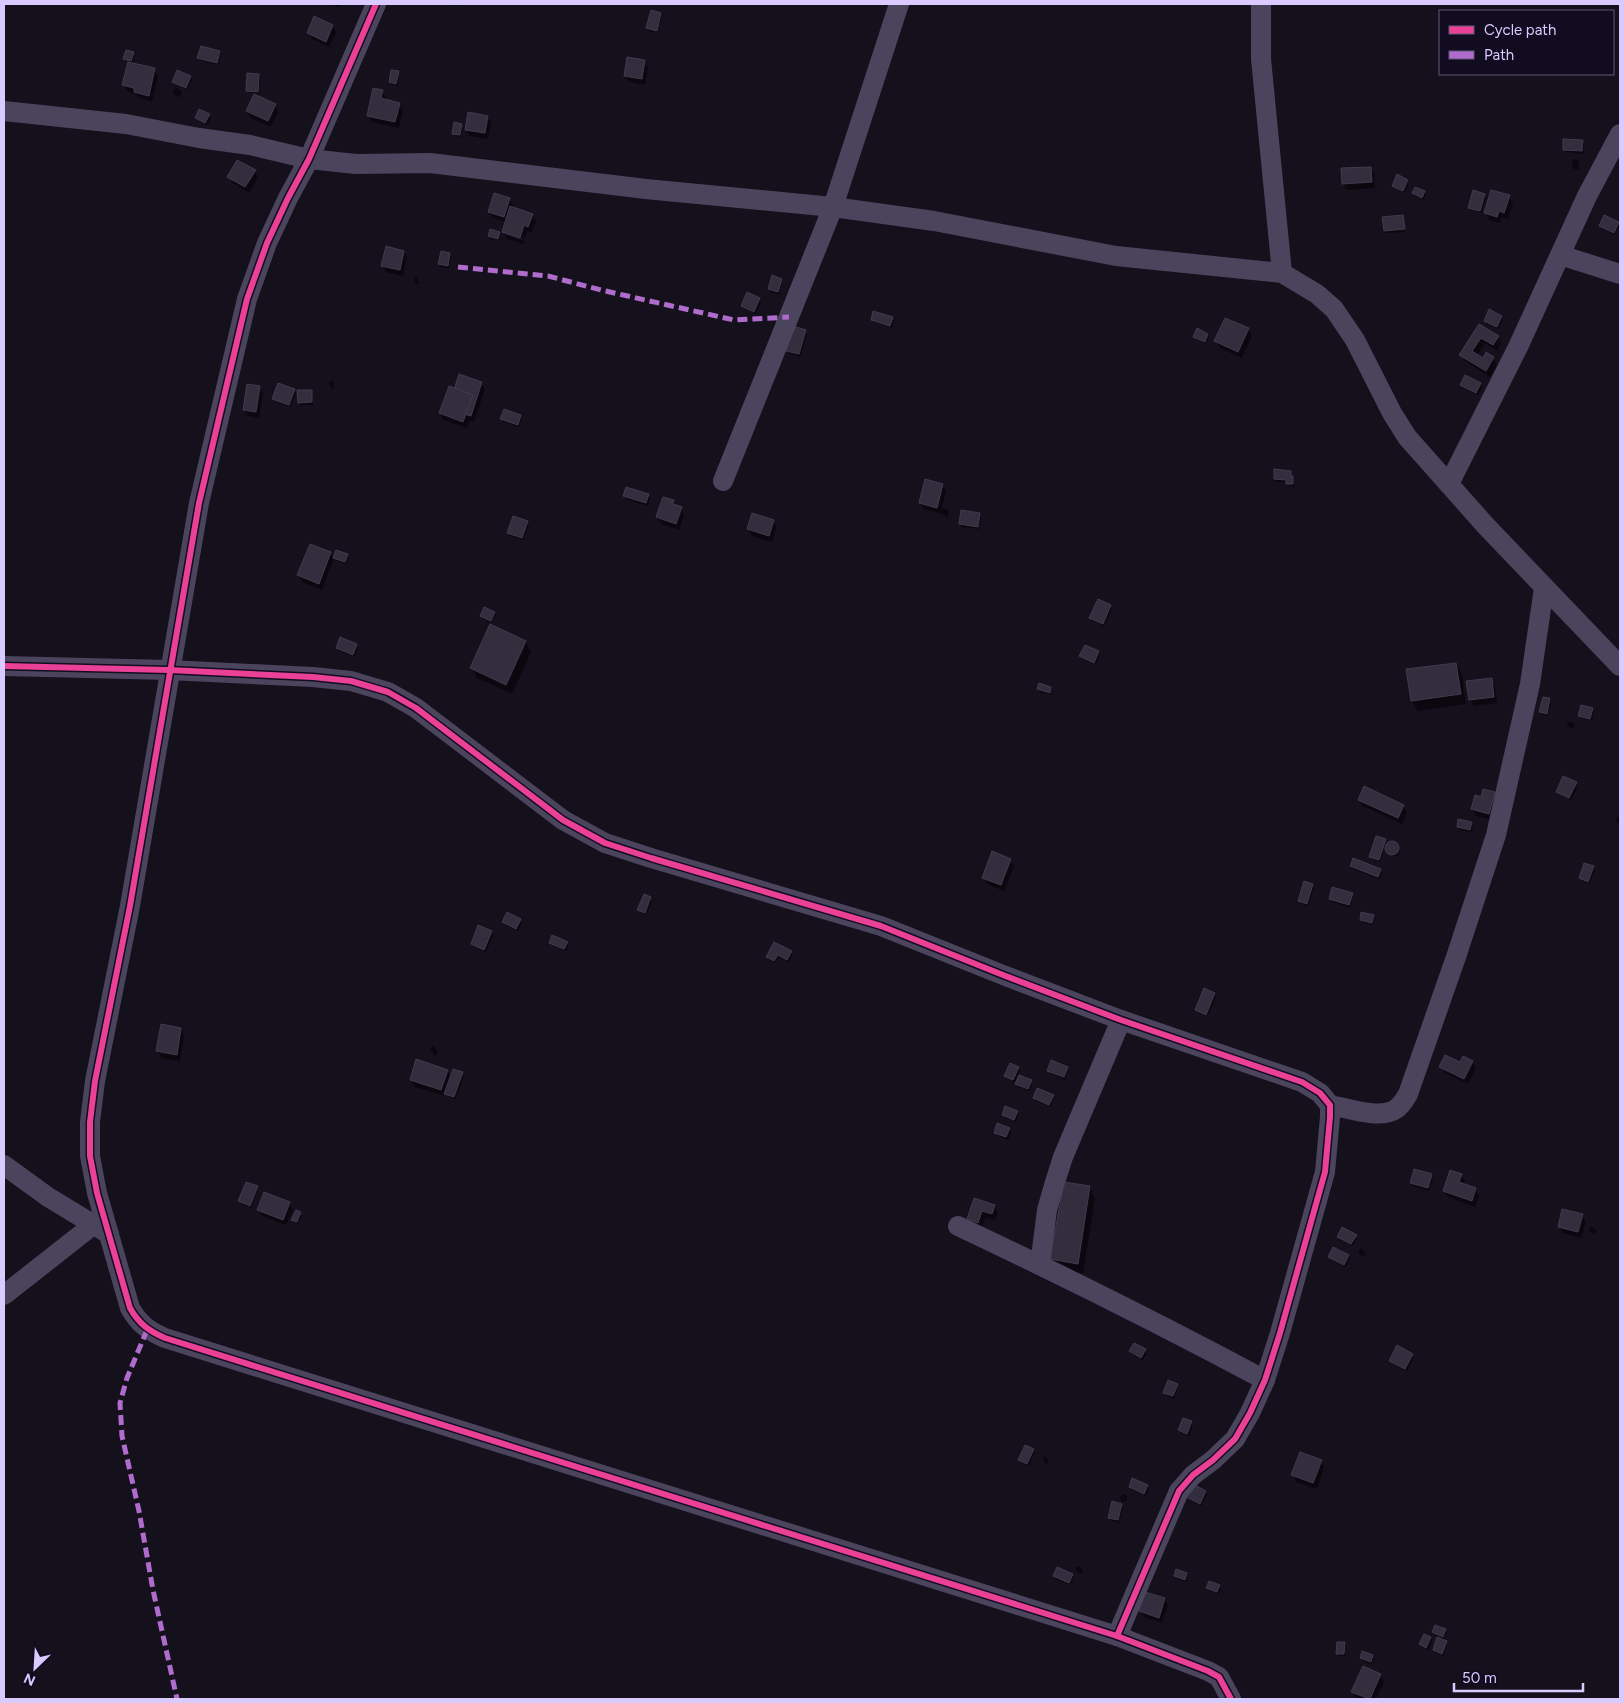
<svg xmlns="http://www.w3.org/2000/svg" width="1624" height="1703" font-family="Figtree,sans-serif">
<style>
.shadow{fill:#0007}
.building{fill:#322e3e;stroke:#423a50}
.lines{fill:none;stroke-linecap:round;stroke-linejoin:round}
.minor{stroke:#4a445d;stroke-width:20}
.quiet{stroke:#b06ccc;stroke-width:5;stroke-dasharray:10 5;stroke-linecap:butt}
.cycleway-casing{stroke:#120c20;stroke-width:9}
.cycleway{stroke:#ea4096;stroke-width:6}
</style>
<rect width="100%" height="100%" fill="#14101c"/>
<g class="shadow">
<path d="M326,4H341L340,7Z"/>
<path d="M447,4H458L457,6Z"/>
<path d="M660,14L662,16L658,33L649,31L648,28Z"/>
<path d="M315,18L333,26L336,33L329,47L312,39L308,33Z"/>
<path d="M220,52L221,55L218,65L200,60L199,57Z"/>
<path d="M133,53L134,56L132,64L154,69L158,76L152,102L139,98L136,94L127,91L123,85L129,62L125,58Z"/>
<path d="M644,61L648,68L645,85L629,82L625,75Z"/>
<path d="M398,72L399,75L398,86L392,85L390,82Z"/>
<path d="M258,75L260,78L259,94L249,93L247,91Z"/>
<path d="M190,77L192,80L187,90L175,84L173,82Z"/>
<path d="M175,87L180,90L182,92L179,98L173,93Z"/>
<path d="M382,91L386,98V101L399,104L403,110L399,128L372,122L368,115Z"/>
<path d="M275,105L278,112L271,127L251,118L247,111Z"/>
<path d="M209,115L211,118L207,125L198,121L196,118Z"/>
<path d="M487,117L491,123L488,139L470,136L466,130Z"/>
<path d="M462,125L463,128L461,137L455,136L453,133Z"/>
<path d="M1583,142L1584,144L1583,154L1566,152L1564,149Z"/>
<path d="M1573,159L1578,160L1579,163V170L1574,169L1572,166Z"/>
<path d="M1370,168L1374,174L1375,188L1347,190L1343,184Z"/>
<path d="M255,171L258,178L249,193L233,183L229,177Z"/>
<path d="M1408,180L1409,183L1405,193L1395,188L1393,186Z"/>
<path d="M1424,192L1426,195L1423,200L1415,196L1413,193Z"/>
<path d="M1484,195L1486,198L1481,213L1471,210L1469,208Z"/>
<path d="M1509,197L1513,203L1508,219L1502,217L1500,223L1489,220L1486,213Z"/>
<path d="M509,199L513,205L512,208L532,215L536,221L532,232L527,231L525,238L506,232V235L524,241L523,244L507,239L503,232L506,222L493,218L489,212Z"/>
<path d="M1403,216L1405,232L1386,233L1385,231Z"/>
<path d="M1618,223L1620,225L1615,235L1602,229L1601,226Z"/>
<path d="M499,233L501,236L499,241L491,239L490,236Z"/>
<path d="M404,252L407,258L403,276L386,272L383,266Z"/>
<path d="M449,254L451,257L449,268L441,267L440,264Z"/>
<path d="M414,276H417L419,284H415Z"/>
<path d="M781,280L782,282L779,295L771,292L769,289Z"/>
<path d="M760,299L761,302L756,314L744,308L742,306Z"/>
<path d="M1501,316L1503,319L1499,329L1487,324L1485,321Z"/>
<path d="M892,318L894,321L892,328L874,322L872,320Z"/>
<path d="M1226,319L1248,329L1252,336L1242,358L1220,348L1216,341Z"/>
<path d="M1479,325L1498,337L1501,343L1497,351L1485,343L1477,356L1483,359L1487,354L1493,358L1497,365L1490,377L1465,361L1461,355Z"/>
<path d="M805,331L807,334L800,357L789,353L788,351Z"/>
<path d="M1207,335L1209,337L1206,344L1196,339L1194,336Z"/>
<path d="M330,381H333L334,389L331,388L329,385Z"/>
<path d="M481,383L485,389L474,422L470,420L467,428L444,420L440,413L455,389Z"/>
<path d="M1480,384L1482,387L1478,395L1463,387L1462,385Z"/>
<path d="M259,387L263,394L259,418L248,416L244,410Z"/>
<path d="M294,390L296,393L290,407L275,401L273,398Z"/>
<path d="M311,391L313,405H301L299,402Z"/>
<path d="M520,416L522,418L519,427L503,422L501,419Z"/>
<path d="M1290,472L1294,480V487L1289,486L1287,482H1276L1275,479Z"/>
<path d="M943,485L946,492L942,508L948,510L949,512L948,518L941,514L924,509L920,503Z"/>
<path d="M648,495L650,498L648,506L626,499L624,496Z"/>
<path d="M673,501L676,506L681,508L684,515L679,530L661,524L657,517Z"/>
<path d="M979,514L981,517L979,529L962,527L960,524Z"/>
<path d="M773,521L777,527L772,542L752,536L749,529Z"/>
<path d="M527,522L529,525L523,540L510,536L508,533Z"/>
<path d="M337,551L347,555L349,558L346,564L336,560L334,558L322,590L302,582L299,575L330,553L334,559Z"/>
<path d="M1110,606L1112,609L1104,626L1092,621L1090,618Z"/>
<path d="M494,613L496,615L492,623L483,619L482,616Z"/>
<path d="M526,642L531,652L512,694L477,678L471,668Z"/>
<path d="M356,645L358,647L355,657L339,651L338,648Z"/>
<path d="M1098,652L1100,655L1095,665L1082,659L1081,656Z"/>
<path d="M1456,664L1462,674L1466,704L1418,711L1412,701Z"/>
<path d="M1491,679L1495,686L1497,703L1474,706L1470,699Z"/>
<path d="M1051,688L1052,691L1051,695L1040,692L1039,689Z"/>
<path d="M1549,700L1551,702L1548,716L1542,715L1541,712Z"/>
<path d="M1593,710L1594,712L1592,721L1581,718L1579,716Z"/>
<path d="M1568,721L1573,723L1575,725L1574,729L1569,727L1567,724Z"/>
<path d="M1576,783L1578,786L1571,800L1559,794L1557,792Z"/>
<path d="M1494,793L1498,800L1492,820L1476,816L1472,809L1482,798Z"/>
<path d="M1359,800L1403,806L1407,812L1402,824L1363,806Z"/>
<path d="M1618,815L1620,816V825L1616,821Z"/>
<path d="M1471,824L1473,826L1472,832L1460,830L1458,827Z"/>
<path d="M1385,840L1386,843L1380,862L1372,859L1371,857Z"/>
<path d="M1391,843H1394L1400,851L1397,856H1392L1386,846Z"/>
<path d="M1010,860L1014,867L1004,891L987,884L983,877Z"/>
<path d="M1351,866L1380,870L1382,873L1379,879L1353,869Z"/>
<path d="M1593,867L1595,870L1589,884L1582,881L1580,878Z"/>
<path d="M1312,885L1314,888L1308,906L1301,904L1300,901Z"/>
<path d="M1333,888L1352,894L1353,897L1350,908L1332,902L1330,899Z"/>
<path d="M650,898L652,901L646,915L640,912L639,910Z"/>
<path d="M1373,916L1375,919L1373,925L1363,923L1361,920Z"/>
<path d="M520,920L522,923L518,931L505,925L504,922Z"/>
<path d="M491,932L493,935L486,952L474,947L472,944Z"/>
<path d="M551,942L567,943L569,946L566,951L552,945Z"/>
<path d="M791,952L792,955L789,962L779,957L775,963L769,960L767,957Z"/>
<path d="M1214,994L1216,997L1207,1017L1198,1013L1196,1010Z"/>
<path d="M181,1029L184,1035L180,1061L161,1058L158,1051Z"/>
<path d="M432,1046H434L438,1052L435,1056L430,1049Z"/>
<path d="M1472,1062L1476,1068L1468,1084L1445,1073L1441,1066Z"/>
<path d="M1018,1068L1020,1071L1015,1082L1007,1078L1006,1076Z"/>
<path d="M1067,1068L1068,1071L1065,1080L1050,1073L1048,1070Z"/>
<path d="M447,1071L451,1077L462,1074L464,1076L456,1099L447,1096L446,1094L445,1096L415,1087L411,1080Z"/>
<path d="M1031,1081L1032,1084L1030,1091L1018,1087L1017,1084Z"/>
<path d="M1053,1096L1054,1098L1051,1107L1036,1101L1034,1098Z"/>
<path d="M1017,1112L1019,1115L1016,1122L1005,1118L1003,1115Z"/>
<path d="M1009,1129L1011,1132L1008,1140L997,1135L995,1132Z"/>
<path d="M1431,1175L1433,1178L1429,1191L1413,1186L1411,1183Z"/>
<path d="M1461,1175L1465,1181L1463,1185L1475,1189L1479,1196L1475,1207L1448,1197L1444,1191Z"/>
<path d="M257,1187L258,1190L251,1208L241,1204L240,1201Z"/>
<path d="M1090,1188L1095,1198L1083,1274L1058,1269L1052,1259Z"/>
<path d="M975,1200L994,1206L998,1213L995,1220L986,1217L981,1229L972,1225L968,1219Z"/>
<path d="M289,1203L293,1210L286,1225L262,1216L258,1210Z"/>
<path d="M300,1213L302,1216L298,1224L293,1220Z"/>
<path d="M1582,1215L1586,1222L1581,1238L1563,1233L1559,1226Z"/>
<path d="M1591,1226L1597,1231L1594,1235L1589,1231Z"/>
<path d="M1356,1236L1357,1238L1353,1246L1340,1240L1338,1237Z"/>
<path d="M1360,1248L1366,1253L1363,1257L1358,1253Z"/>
<path d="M1348,1256L1350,1258L1346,1267L1331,1260L1330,1257Z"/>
<path d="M1145,1350L1147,1353L1143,1360L1132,1354L1131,1351Z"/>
<path d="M1412,1354L1414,1357L1407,1371L1392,1364L1391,1361Z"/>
<path d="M1177,1385L1178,1387L1174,1399L1166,1395L1165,1393Z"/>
<path d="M1191,1422L1193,1425L1189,1436L1181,1433L1179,1430Z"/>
<path d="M1033,1450L1035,1453L1028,1466L1021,1463L1019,1460Z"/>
<path d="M1046,1456L1049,1462L1047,1465L1044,1461L1043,1457Z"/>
<path d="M1321,1461L1324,1467L1317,1489L1296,1482L1293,1475Z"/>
<path d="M1147,1486L1149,1489L1146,1496L1132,1490L1130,1487Z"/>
<path d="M1205,1492L1207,1494L1201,1506L1187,1499L1186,1496Z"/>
<circle cx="1124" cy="1498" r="3.5"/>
<path d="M1121,1505L1123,1508L1119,1523L1111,1521L1110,1518Z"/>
<path d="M1077,1566L1081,1568L1083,1573L1081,1574L1077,1571L1075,1568Z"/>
<path d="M1186,1574L1188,1577L1186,1582L1177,1579L1175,1576Z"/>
<path d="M1072,1575L1074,1577L1070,1585L1056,1579L1054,1576Z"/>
<path d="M1219,1586L1221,1589L1219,1594L1209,1590L1208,1588Z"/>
<path d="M1164,1599L1168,1605L1162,1623L1144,1617L1140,1611Z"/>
<path d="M1445,1630L1447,1633L1444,1639L1435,1635L1433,1632Z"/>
<path d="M1430,1638L1432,1641L1428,1650L1422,1647L1420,1644Z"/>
<path d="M1446,1642L1447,1645L1443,1656L1436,1653L1434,1650Z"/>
<path d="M1344,1644L1346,1646L1345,1656H1339L1337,1653Z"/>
<path d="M1372,1656L1374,1659L1372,1664L1363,1661L1361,1658Z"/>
<path d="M1380,1675L1384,1682L1376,1699H1356L1353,1692Z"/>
</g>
<g class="building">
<path d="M651,10L661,13L657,31L646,28Z"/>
<path d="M314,16L333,25L326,42L307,33Z"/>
<path d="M201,46L220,51L217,63L197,58Z"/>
<path d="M126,50L134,52L131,61L123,59Z"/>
<path d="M627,57L645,60L642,79L624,76Z"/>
<path d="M128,62L155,68L149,96L134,92V88L122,85Z"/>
<path d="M177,70L191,76L186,88L172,82Z"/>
<path d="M391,70L399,71L396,84L389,82Z"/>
<path d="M247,73L259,74L258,92L246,91Z"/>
<path d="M373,88L383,90L381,98L400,103L395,122L367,116Z"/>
<path d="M254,94L276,104L268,121L246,111Z"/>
<path d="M199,109L210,114L205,123L195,118Z"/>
<path d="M468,112L488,116L485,133L465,130Z"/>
<path d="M454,122L462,124L460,135L452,134Z"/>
<path d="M1563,139L1583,140L1582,151L1563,150Z"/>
<path d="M237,160L256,170L245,187L227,177Z"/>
<path d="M1371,167L1372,182L1342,184L1341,168Z"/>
<path d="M1397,174L1408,180L1403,191L1392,186Z"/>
<path d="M1415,187L1425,191L1422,198L1412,193Z"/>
<path d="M1473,190L1485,194L1480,211L1468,208Z"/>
<path d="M1491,190L1510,195L1504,213L1499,211L1497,217L1484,213Z"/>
<path d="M494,193L510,198L504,217L488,212Z"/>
<path d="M510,206L533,214L528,227L524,225L520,238L502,232Z"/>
<path d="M1403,215L1405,229L1384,231L1382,217Z"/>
<path d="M1604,215L1619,222L1614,233L1599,226Z"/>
<path d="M490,229L500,232L498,239L488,236Z"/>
<path d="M386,246L404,251L400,270L381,266Z"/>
<path d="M441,251L450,253L448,266L438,264Z"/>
<path d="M772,275L782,279L778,292L768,289Z"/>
<path d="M747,292L760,298L754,312L741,306Z"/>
<path d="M1489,309L1502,316L1497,327L1484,321Z"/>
<path d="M873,311L893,317L890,326L871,320Z"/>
<path d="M1225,318L1249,328L1238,352L1214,341Z"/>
<path d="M1479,324L1499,336L1493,345L1481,338L1472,351L1483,358L1486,352L1494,357L1486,371L1459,355Z"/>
<path d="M793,326L806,330L799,354L786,351Z"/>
<path d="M1197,328L1208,334L1205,342L1193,337Z"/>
<path d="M459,374L482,382L471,416L448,409Z"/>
<path d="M1465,375L1481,383L1476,393L1460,385Z"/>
<path d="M278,383L295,389L289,405L272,399Z"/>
<path d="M247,384L260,386L256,412L243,410Z"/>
<path d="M449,386L473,395L463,422L439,413Z"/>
<path d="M297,390H312V402L298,403Z"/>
<path d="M504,409L521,415L518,425L500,419Z"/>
<path d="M1274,469L1291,471V476H1293V484H1286V480L1274,479Z"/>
<path d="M925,479L943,484L937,508L919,503Z"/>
<path d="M626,487L649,494L646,503L623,496Z"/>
<path d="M663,497L674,500L673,504L682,507L676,524L656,517Z"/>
<path d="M961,510L980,513L978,527L959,524Z"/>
<path d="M752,513L774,520L769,536L747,529Z"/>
<path d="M513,516L528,521L522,538L507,533Z"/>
<path d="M310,544L331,552L319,584L297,575Z"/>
<path d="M336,550L348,554L345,562L333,558Z"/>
<path d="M1098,599L1111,605L1103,624L1089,618Z"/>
<path d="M484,607L495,612L491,621L480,616Z"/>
<path d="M490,624L526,641L506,685L470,668Z"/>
<path d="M340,637L357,644L353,655L336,648Z"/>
<path d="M1085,645L1099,651L1094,663L1079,656Z"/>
<path d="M1456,663L1461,694L1411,701L1406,669Z"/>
<path d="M1492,678L1494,697L1469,700L1466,681Z"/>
<path d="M1039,683L1051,687L1050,693L1037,689Z"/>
<path d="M1543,697L1550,698L1547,714L1539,712Z"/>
<path d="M1581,705L1593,708L1590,719L1578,716Z"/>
<path d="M1563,776L1577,782L1569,798L1556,792Z"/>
<path d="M1364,786L1404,805L1398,818L1358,800Z"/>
<path d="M1483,789L1495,792L1489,814L1471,809L1475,795L1481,797Z"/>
<path d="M1458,819L1472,822L1470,830L1457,827Z"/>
<path d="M1376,836L1386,839L1379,860L1369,857Z"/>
<circle cx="1392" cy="848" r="7"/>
<path d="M992,851L1011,859L1001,885L982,878Z"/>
<path d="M1353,858L1381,869L1378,877L1350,866Z"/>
<path d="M1584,863L1594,866L1588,882L1579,878Z"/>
<path d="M1304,881L1313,884L1307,904L1298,901Z"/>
<path d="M1332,887L1353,893L1349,905L1329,899Z"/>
<path d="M644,894L651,897L645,913L637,910Z"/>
<path d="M507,912L521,919L516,929L502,922Z"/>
<path d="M1361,912L1374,915L1372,923L1360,920Z"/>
<path d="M478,925L492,931L484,950L471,944Z"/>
<path d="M552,935L568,942L564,949L549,943Z"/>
<path d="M774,942L792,951L787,960L778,955L774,961L766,957Z"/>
<path d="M1204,988L1215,993L1206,1015L1195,1010Z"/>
<path d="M161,1024L181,1028L177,1055L156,1051Z"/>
<path d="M1445,1055L1460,1062L1463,1056L1473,1061L1464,1079L1439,1067Z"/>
<path d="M416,1059L448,1070L441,1090L410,1080Z"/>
<path d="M1051,1060L1068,1067L1064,1077L1047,1071Z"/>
<path d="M1010,1063L1019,1067L1013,1080L1004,1076Z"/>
<path d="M453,1069L463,1072L454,1097L444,1094Z"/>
<path d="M1019,1075L1032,1080L1028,1089L1015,1084Z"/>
<path d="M1037,1088L1054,1095L1049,1105L1033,1098Z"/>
<path d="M1005,1106L1018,1111L1014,1120L1002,1115Z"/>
<path d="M997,1123L1010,1128L1006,1137L994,1133Z"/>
<path d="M1414,1169L1432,1174L1428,1188L1410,1183Z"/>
<path d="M1450,1170L1462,1174L1459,1182L1476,1188L1472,1201L1443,1191Z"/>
<path d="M246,1182L258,1186L250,1206L238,1201Z"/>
<path d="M1064,1182L1090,1186L1078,1264L1050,1259Z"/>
<path d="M264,1192L290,1202L283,1220L257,1210Z"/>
<path d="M974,1198L995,1205L992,1214L982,1211L978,1223L967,1219Z"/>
<path d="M1562,1209L1583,1214L1578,1232L1558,1227Z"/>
<path d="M296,1210L301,1212L297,1222L291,1220Z"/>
<path d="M1342,1227L1357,1235L1351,1244L1337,1237Z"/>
<path d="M1333,1247L1349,1255L1344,1265L1328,1257Z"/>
<path d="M1134,1343L1146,1349L1141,1358L1129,1351Z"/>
<path d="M1397,1345L1413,1354L1405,1369L1389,1361Z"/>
<path d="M1168,1380L1178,1384L1173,1396L1163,1393Z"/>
<path d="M1183,1418L1192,1421L1187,1434L1178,1430Z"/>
<path d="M1025,1445L1034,1449L1027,1464L1018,1460Z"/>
<path d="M1300,1452L1322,1460L1313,1483L1291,1475Z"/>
<path d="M1132,1478L1148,1485L1144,1494L1129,1487Z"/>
<path d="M1191,1483L1206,1491L1200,1504L1184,1496Z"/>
<path d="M1112,1501L1122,1504L1118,1520L1108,1518Z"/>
<path d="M1057,1567L1073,1574L1069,1583L1053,1576Z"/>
<path d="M1176,1569L1187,1573L1185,1580L1174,1576Z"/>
<path d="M1209,1581L1220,1585L1217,1592L1206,1588Z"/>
<path d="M1145,1592L1165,1598L1159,1618L1139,1611Z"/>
<path d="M1435,1625L1446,1629L1443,1637L1432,1632Z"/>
<path d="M1424,1634L1431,1637L1426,1648L1419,1644Z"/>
<path d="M1437,1637L1447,1641L1442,1654L1433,1650Z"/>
<path d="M1337,1642H1345L1344,1654H1336Z"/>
<path d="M1362,1651L1373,1655L1371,1662L1360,1658Z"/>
<path d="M1363,1666L1381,1674L1370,1699L1351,1692Z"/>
</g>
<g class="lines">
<g class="minor">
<path d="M376,4L309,159L288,198L267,243L247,299L199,503L130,906L95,1081L90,1122V1156L97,1193L130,1308C139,1324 149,1331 165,1338L1117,1636L1208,1671L1219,1677L1231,1699"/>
<path d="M1261,4V59L1282,273"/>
<path d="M4,111L126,124L199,138L250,145L309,159L356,164L430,163L646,189L833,207L934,221L1116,256L1282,273L1317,294L1334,309L1355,340L1392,413L1407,437L1486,526L1620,666"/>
<path d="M1560,255L1620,274"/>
<path d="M723,481L833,207L899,4"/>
<path d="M1449,484L1518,347L1587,196L1620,134"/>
<path d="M4,666L169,670L313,677L351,681L388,692L416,708L563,820L605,843L651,858L881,926L1003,975L1121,1020L1302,1082L1320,1093L1330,1105V1117L1325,1172L1280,1333L1265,1380L1250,1413L1235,1439L1213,1460L1193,1475L1179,1491L1117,1636"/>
<path d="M1330,1105C1348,1108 1380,1120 1396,1109C1402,1105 1405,1099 1408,1094L1456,957L1496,835L1530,684L1544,588"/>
<path d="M4,1165L48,1197L109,1234"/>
<path d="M958,1226C1062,1275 1164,1326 1265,1380"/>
<path d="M1040,1265L1047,1210L1055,1182L1063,1157L1121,1020"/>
<path d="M4,1295L93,1225"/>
</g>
<g class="quiet">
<path d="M458,267L548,276L601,290L734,320L789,317"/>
<path d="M147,1330L127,1378L120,1403L122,1436L139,1511L153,1590L177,1699"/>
</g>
<g class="cycleway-casing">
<g id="cycleway">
<path d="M376,4L309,159L288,198L267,243L247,299L199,503L130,906L95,1081L90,1122V1156L97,1193L130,1308C139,1324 149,1331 165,1338L1117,1636L1208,1671L1219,1677L1231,1699"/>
<path d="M4,666L169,670L313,677L351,681L388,692L416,708L563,820L605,843L651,858L881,926L1003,975L1121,1020L1302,1082L1320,1093L1330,1105V1117L1325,1172L1280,1333L1265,1380L1250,1413L1235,1439L1213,1460L1193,1475L1179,1491L1117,1636"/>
</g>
</g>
<use href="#cycleway" class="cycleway"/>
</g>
<rect width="1624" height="1703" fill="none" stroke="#d9cbff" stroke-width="10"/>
<rect x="1439" y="10" width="175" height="65" fill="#120c20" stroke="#625879"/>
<rect x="1449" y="26" width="25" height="8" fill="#ea4096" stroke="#625879"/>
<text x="1484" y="35" font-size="15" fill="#d9cbff">Cycle path</text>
<rect x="1449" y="51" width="25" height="8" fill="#b06ccc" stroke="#625879"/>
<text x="1484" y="60" font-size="15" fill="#d9cbff">Path</text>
<g transform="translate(35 1668) rotate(205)" stroke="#120c20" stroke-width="4" paint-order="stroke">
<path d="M0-4L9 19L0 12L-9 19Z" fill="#d9cbff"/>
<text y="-8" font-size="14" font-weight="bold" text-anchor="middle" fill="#d9cbff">N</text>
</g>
<path d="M1454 1683v8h129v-8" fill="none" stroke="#d9cbff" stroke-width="2.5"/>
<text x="1462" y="1683" font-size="15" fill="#d9cbff" stroke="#120c20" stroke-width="4" paint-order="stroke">50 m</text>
</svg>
